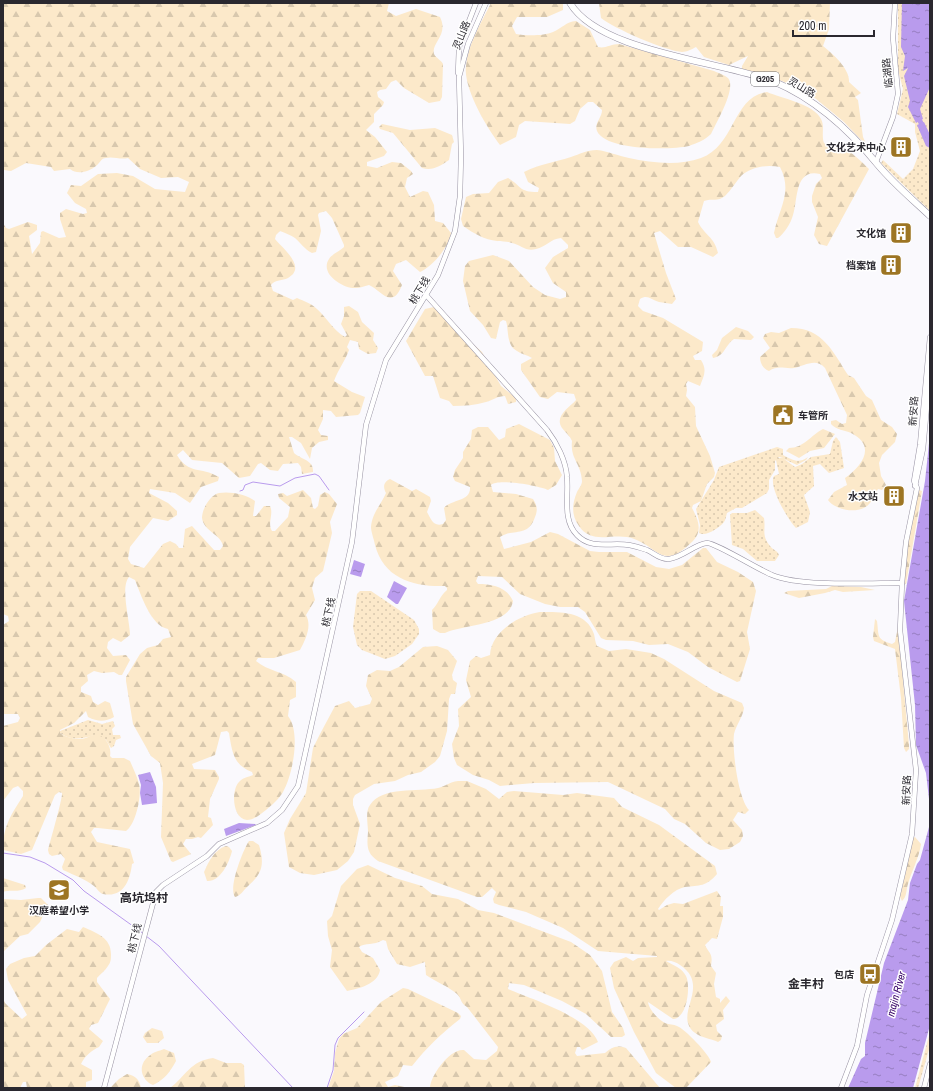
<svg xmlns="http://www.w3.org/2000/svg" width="933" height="1091" font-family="'Archivo Narrow','Noto Sans SC',sans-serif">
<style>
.grass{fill:url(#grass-dots)}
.forest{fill:url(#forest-firs)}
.water{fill:url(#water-ripples)}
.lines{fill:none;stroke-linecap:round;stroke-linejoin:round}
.stream{stroke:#b99bed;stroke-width:1}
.river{stroke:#b99bed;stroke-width:5}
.secondary-casing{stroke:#9792a2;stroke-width:5.5}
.highway-casing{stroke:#9792a2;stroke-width:7}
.secondary{stroke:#fff;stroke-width:4.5}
.highway{stroke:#fff;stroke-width:6}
.labels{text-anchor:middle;stroke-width:3;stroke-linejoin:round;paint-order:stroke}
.shield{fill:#fff;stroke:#6a686d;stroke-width:1}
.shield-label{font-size:9px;font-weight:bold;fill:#2a282f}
.street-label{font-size:10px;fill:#2a282f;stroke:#fff}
.poi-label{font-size:10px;font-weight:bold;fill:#2a282f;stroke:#fff;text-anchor:end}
.water-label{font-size:11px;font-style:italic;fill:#3b086a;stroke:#fff}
.quarter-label{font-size:12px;font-weight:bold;fill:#2a282f;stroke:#fff}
</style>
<defs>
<pattern id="grass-dots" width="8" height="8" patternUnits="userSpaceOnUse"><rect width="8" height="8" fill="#fce9ca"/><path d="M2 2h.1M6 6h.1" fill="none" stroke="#d8c8ae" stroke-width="1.8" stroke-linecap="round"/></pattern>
<pattern id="forest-firs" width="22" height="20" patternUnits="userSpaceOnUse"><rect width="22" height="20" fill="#fce9ca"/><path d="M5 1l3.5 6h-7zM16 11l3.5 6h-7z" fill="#d8c8ae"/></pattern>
<pattern id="water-ripples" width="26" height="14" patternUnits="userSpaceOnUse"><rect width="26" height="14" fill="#b99bed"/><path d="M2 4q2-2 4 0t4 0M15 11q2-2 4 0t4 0" fill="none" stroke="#977ec0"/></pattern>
</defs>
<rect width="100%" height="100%" fill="#faf9fd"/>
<g class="grass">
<path d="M898,3H930V211L881,163L883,160L903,179L913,169L920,151L915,132V124L897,114L903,89L898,70Z"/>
<path d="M836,437L840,442L844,468L829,473L820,464L813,466L814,486L804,495L810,512L808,522L796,528C788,520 768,486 774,476L779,474L776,460L778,458H783L779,457L775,461V470L769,480V489L767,493L742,508H736L727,513C726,516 726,519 724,522C719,528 706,537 699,533L700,525L696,509L714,480L719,467L777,447L783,449V455C793,460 798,464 808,457L806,460L797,465L784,459L795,467L802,464L811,457L830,454L833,441Z"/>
<path d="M755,510L764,518C766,530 761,535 770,546C773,550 777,550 779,555L775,561H757L743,549L732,545L730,515L732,513H747Z"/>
<path d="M360,591H371L414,620L419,629V634L412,644L395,656L385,659L362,650L357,645L353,627L357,594Z"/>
<path d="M88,720L102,724L113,721L115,726L112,729L113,735H120L121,738L116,740L114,746L111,748L106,740L94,735C82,739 71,741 60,733V731Z"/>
<path d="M930,1032V1046L918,1088H915Z"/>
</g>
<g class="forest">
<path d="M3,3H389L387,11L396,16L416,9L440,17C449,35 431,43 434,54C436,58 441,60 443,64L442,97L440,101L429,103L404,88L396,80L391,82L386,89L380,90L377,92L378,97L384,102L383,105L374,114V122L366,130L375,137L387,152L384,156L367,162V166L377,168L392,162L401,163L411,171L413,174L407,178L405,187L410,197L423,191L428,192L434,205L435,221L443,223L451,233C449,247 433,266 420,272L406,260L396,264L393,271L402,285C392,311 381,290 369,285C364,286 360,288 356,288C344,289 319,274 329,259C332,254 340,251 344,247V245L332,218L326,211L319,213L318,215L321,231L316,252L312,253C304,249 301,243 295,238C291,235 285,233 280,231L276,235L275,239C281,247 308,267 288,278C282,281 276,279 271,285L273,291L293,300L297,298C304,301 312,304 317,309C327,318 333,330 345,337L347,335L341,324L344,316V307L349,306L358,312L362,322L374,333L373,340L378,348L376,353L368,354L359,349L358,342L350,340L347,347L349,350C345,361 338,370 334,381L352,392L365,397L360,413L358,415L336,417L331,411L323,410V419L318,430L321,435L328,436V440L319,442L312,448L310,459L301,443L292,437H289L294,453C302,460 314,460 313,472L302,474L301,467L298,463L283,464L278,471L270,470L261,463L258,464L250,476L239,478L222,463L192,460L183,450L177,455C189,475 200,466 219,477L218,481L201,487L190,503L175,493L150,489L149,493L168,503L177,511V515L168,521L153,518L130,547L128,559L131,564L144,568L163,544L170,541L176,544L179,548H183L185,529L192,526L214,550H220L223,546C221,534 204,532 202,518C202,509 210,495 219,493C229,491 247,494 255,501L253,516H256L264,506H270C274,514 267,523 272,531H275L288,517L290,507L279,498L278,494L283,493L287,496L303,490L311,498L313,508L315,509L318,506L320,495L325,492L329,494L337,504L330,522L332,533L323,571L315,578L312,588L315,600L306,615C312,626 306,639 300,650L274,658H258L256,661C269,672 282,670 296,682V697L290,700L288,716C301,732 293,774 283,792C279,799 272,805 266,810C261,814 254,820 247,820C232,819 231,790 239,782C242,778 248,777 253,775L252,772C233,765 232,751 229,733L227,731L221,732L215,755L192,764L194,769L215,770L219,777V779L210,799L208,817L211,818L213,825L201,838L198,837L192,839H186L183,844L191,854L173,862L171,861L161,837L163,783L160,763L151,756L133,724L126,681V677L140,654L147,648L158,645L163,639L171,637L168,629C151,626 141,595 135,580L129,577C120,587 130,621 130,635L121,642L113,638L108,642L107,648L113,656L126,655L130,660L122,675H119L114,672L102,673L94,671L87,675L88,681L81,687V692L91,696L93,702L98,705L105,701L110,703L114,717C105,722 98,722 88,717L86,711L74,723L60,730V733C65,737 74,739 81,739C85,739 89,736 93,735C105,733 112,747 110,756L112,758H124L130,761C133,768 137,776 139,784C142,795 136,824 126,831L98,828H94L91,832L97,842L130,849L134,863L132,864C130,880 124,898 103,894C99,893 97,888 94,886C85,879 74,875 63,870L62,867L65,859L61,854L52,856L49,854L48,850C50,842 63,797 62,793L59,792L55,795L32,850L21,854L3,850C3,826 11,815 23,796V791L18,786L13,788L3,801V726L18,722L20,718L18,714H3V625L9,621L8,616L3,614V223L6,228L9,229L28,222L37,225V230L29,236L32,254L40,243L41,232L43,231L59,238L66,237L60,219V213L66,209L83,214L87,213L86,209L75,203L67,193L71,185L81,186L98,174L117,173L133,176L155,189L185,192L189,182L178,177L161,178L140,169L128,158C120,160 113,156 106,158C101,158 100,163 96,166C89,172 77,175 70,169L54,171L51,167L26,163L11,171L4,170Z"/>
<path d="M491,3H563V10L547,17H517L512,26L516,34C526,36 544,36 553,32C562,28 566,22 576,21L590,30L598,47C605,49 611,44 619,44L714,71C718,73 725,75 728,78C737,88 716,123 711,134C705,140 697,143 689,146C671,150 606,151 597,131C594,123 602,118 602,110L593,102H588L580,109L575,121L570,124L525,121L519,125L516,137L500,145C487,128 463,88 466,66C468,44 481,23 491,3Z"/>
<path d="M599,3H830L829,29L823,46C833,54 850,69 849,82L861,93L855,97L858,100L863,137L867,146L844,122L810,94L782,81L742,69V66L748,56L729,65L704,57L696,47C692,49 687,52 682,52C666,51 613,28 601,18Z"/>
<path d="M767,92C781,98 814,104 821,119C825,126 821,135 824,143C833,151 838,145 847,150C855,155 863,163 869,169L827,246L819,244L814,235L818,217L812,202V196L816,184L822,178L820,174C794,168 798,201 793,215C791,223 784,234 778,238H776L774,233C779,208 793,192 780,167C767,164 751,167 741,176C736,182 731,190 725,196C718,202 712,198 704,201L698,222C705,236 714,236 718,253L713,257L691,247H678L660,231L654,233L666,273L676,299L672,304C668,303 663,303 659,302C651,300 648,294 640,299L638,306L643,311L663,318L703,342L702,351L693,356L695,360H701C708,371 703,377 700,386L688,381L686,384L687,390L686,396L695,407L696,426L710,456L715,473L714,477L707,484L701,501L693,505L692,508C698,519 703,531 693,541C660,574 658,543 627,537C610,534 591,544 579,526C571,515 572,504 577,492C579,488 582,485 582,481C581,463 570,459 572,441C570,436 566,433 562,428C554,416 569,408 576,400L574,394L557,392L548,399L540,397L521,370V364L532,358C527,355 521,354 517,351C506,345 509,331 506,321L503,320L500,322L496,339L491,338L483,325L470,311L463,281L465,266L469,261L493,255L509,261L533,287L545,295L560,299L566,297V292L553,283L545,268L553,257L568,248V245L561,238C550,239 546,247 536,249C526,252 521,245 512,243C507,241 502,242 497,241C485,240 473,233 463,226L461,219L466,197L473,194L489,193L498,182L508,178C522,186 518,192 538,192L539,188L528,182L524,172C542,163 553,163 571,157C580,154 586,150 597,150C608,151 618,156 629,158C652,163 679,166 701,158C735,146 733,96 767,92Z"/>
<path d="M382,124L410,130L435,128L452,135L454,142L452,144L449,160C440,166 433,171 422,168L393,133L380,129L379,127Z"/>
<path d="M434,307L463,338L471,342L482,352L501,386L516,398V402L508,404L505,396C498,396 493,400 486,402C475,405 465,406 453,406L449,401L440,398L433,376H425L406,341L425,309Z"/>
<path d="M736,327L748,331L754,337L751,340L734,339C725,345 725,356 713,358L712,355L717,350L722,338Z"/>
<path d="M791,328C823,328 833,352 848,375L854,378L866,396L872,400L881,420L892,427L897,434L895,442L882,455L879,463L881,476L886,485L882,490L878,489C875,493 873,499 870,503C861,515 836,511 828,500L834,492L847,485L845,478C862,466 877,446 851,433C845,430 836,430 831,424V421L836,420L842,424L846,423L847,415L825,368C816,357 804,366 794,368C784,369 778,365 769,371C763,369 760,363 760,357L770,348L763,338L765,334L771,332L779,333Z"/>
<path d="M519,424L550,440L554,448L555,461L562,475L556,485L548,490C539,486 498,478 491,485L493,492L516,494L533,499C537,505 538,510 535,517C528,538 514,528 500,537L504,549L531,542L550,532L558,534L590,551L599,552H627L656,567L669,569L682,565L703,548H706L717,562L738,572L753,582L756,591L747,632L750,649L740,681L737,682L708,667L688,652L668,644L649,645L633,641L606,640L601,638L585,612L578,607H560L545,604L520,594L502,577L478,576L476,581L478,584C492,584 507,587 513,601C509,626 465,624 445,633H440L433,629L432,610C439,603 439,597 447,590V588L445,586C414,587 384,579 375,545C374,539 371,532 371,527C372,513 381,505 386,493C383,488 383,482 390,479L412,491L416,489L430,497L431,501L427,512C431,519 433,527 443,524L446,520L444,508C452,499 471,502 470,487L455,481L453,477L455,470L463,458V452L471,439L472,430L478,427H488L499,440L505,437L506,429Z"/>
<path d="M823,429L835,434L824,448L810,451L799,458L786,451L789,448C804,448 811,435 823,429Z"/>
<path d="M919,490L922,491L906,584L904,583L908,540Z"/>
<path d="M832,586L861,587L875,590L843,592L835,590L825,593L799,598L784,593L788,591L826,589Z"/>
<path d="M540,612C561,612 586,611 594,634C595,638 595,642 597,646L609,651L626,649L651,653L664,659L714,691L742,703L744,708C743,717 736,725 734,734C732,750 738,798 749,810L745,814L738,812L733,820L742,830L743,836L740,842L729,849L720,850L706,843L685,824L674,819L665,809L608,782L534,783L500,786L489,780L473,775L457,765L454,758L452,744L459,726L458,709L471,697L466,680L470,661L476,656L481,658L490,655C491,632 519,615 540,612Z"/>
<path d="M875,619L877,621C879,636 876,639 892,644L895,642L898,627L909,745V749L906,752L904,748L901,698L895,649L874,641L873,637Z"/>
<path d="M437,646L448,650L457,661L452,675L453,680L457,683L455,694H451L449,699L447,731L440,756L435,762L421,772L408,775L395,781L374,784L355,795L353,799V805L360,824L354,852L348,861L337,870L314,875L300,873L289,867L284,833L290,819L306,793L313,748L320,734L335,706L349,701L355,708L370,704L372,699L366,686L368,675L377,670L390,671L399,667L423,647Z"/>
<path d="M458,781H467L486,789L499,799L507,792L514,791L563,795L577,793L614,798L622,807L659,825L715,866L717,874C706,887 700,885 685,887C674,889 664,900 658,909L659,910L667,905L674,903L683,904L717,891L721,897L720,906H723V917L717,939L712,938L705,945C710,955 713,953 711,966L716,973L714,984L716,997L720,999V1003L726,996L730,1001L723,1010L724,1019L716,1025L717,1031L722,1036L721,1040L718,1042C707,1037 692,1037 688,1023C683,1006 707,983 680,965C676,962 670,960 666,961C673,965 682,968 686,976C691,986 687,1019 673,1019L648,1002C649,1010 659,1020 665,1023C669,1025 674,1024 677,1026C684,1028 710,1055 711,1062L686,1088H676L656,1073L634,1032L614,988L610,968L614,962L626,957L633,961L638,958L657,957V956L598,951L563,928L526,912L499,905L494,903L493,899L496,892L492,888L482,897H477L378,861C366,853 367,845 368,832C368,824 365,811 370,805C382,786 418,792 438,788C446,786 449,782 458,781Z"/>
<path d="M915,837L921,844C919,858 912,870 908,884C906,890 907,897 902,901L900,897L913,838Z"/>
<path d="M249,841H253L259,845C265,865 262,874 247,887C243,891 240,896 235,897C228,888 243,850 249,841Z"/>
<path d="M226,846L229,847L232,851C229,863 220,882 207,881L204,872C209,861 214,850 226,846Z"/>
<path d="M368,865L395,878L422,886L432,894L458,899L478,910L494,913L571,942L590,955L602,971L612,1012L623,1028L625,1035L622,1037H611L586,1014L562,1001L524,985L509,983L508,989C531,999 589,1017 598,1042L582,1050L580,1047H577L575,1053L577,1056L605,1053C612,1047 616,1045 626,1048L660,1088H430C430,1076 450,1048 464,1050L474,1059L486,1060L497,1051L498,1047L467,1007C460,1003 462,999 457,994C448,986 436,982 426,975L425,962L410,967L397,964L388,949L386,941L383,940C373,946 366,942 359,947L362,952L373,958L380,970C378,984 358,989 347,991L330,967L332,950L328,936L327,921L332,916L341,886L357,869Z"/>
<path d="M3,878L25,885L26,888C18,893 11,889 3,892Z"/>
<path d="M38,898H41L48,905L40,922L28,934L20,936L3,952V899L21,900Z"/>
<path d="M83,927C97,933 111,938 111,954C111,959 111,962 108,966C105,971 100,974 97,978V982L110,999L98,1023L91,1025L89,1029L103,1041L99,1047C92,1050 84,1057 81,1064L92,1070V1080L86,1082V1088H27L26,1082H23L20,1088H3V997L5,1003L22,1019L27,1015L8,980L6,969L10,964L24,958L35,956L46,945L67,929L79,932Z"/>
<path d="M403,988L408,989L458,1013L461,1016L460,1019C442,1033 426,1048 412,1066L403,1065L398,1076L385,1082L388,1087L395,1085L409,1088H328L334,1071L335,1053L339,1039L343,1034L357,1028L381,1002Z"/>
<path d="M152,1028L162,1031L164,1038L158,1043H147L143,1037L145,1033Z"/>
<path d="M164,1049L174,1053L176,1061C170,1072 165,1079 153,1085C141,1080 137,1065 149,1056C153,1052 159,1051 164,1049Z"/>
<path d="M213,1058L226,1063H241L244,1065L245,1088H170C186,1076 190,1061 213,1058Z"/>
<path d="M127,1074C136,1076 139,1079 141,1088H110L119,1079Z"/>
</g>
<g class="water">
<path d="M902,3H930V87L920,109L923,119L916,123L908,107L910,101L904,76L908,68L903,71L905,56L901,47Z"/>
<path d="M924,122L930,135V148L926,146L917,125Z"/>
<path d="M930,434V1025L913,1088H848L861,1059L865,1056V1043L884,963L908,900L910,883L917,864L920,860L929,827V799L926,773L916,745L915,705L904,601L925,481Z"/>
<path d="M354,560L365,564L361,577L350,574Z"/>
<path d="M394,581L407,588L398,604H396L387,597Z"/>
<path d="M150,772L156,787L157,803L142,805L140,793L141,785L138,775Z"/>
<path d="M239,823L255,824L256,825L226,836L224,829Z"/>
</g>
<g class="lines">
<g class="stream">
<path d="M240,491L243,490L245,485L253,482L280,486L295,478L315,474L319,476L329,490"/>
<path d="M3,853L30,857L45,863L73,880L84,891L144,934"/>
<path d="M146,936L159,946L293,1088"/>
<path d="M327,1088L333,1070L335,1045L338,1038L364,1012"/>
</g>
<path class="river" d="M920,121L930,141"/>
<g class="secondary-casing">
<g id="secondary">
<path d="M458,73L459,47L476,3"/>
<path d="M876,162L893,117L898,94L893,38L895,3"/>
<path d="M426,295L547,430C557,443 566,461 567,477C569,496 562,520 577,535C591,550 611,542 629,545C635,546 641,548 647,550C654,553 660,560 669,559C683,557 695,544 707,543C714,542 761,571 772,575C800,587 869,583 902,583"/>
<path d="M915,486L923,449L930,374"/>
<path d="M104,1088L156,892L163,885L207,856L219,844L267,823L282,810L298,786L352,542L366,425L386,360L438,275L455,231L460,196L461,156L459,77L468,44L486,3"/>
<path d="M841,1088L857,1046L867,995L892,920L912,834L916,770L900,630L902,583L906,542L917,488L914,481L920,445L930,337"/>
<path d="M924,1088L930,1064"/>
</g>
</g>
<g class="highway-casing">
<path id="highway" d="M570,3C600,53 722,61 775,82C815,99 851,132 878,165C893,183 913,200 930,216"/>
</g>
<use href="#secondary" class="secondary"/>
<use href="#highway" class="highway"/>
</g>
<defs>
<g id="building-square" transform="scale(1.15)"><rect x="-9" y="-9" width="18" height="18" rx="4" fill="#9d7523" stroke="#fff"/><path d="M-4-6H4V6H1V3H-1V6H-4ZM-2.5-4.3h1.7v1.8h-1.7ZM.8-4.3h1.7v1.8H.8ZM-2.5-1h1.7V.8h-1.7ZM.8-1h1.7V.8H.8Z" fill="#fff"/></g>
<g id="civic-square" transform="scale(1.15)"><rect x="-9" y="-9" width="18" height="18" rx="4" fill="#9d7523" stroke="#fff"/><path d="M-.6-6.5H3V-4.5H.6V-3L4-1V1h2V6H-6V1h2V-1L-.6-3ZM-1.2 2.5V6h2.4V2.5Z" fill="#fff"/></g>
<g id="school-square" transform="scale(1.15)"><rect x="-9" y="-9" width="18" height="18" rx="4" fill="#9d7523" stroke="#fff"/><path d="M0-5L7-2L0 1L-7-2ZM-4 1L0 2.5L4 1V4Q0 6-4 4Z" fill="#fff"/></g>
<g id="bus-square" transform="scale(1.15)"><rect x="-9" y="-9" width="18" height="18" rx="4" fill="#9d7523" stroke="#fff"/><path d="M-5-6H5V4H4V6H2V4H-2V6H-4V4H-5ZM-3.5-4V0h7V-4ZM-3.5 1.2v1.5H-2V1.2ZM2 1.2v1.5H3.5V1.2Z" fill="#fff"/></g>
</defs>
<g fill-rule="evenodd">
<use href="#building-square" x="901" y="147"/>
<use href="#building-square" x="901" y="233"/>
<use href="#building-square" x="891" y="265"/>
<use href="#civic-square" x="783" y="415"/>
<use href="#building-square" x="894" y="496"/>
<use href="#school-square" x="59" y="890"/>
<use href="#bus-square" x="870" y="974"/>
</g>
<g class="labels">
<rect class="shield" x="751" y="72" width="28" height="14" rx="3"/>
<g class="shield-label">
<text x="765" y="82">G205</text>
</g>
<g class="street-label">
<text transform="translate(461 35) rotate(-68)" y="4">灵山路</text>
<text transform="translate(887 73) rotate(-96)" y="4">临湖路</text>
<text transform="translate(802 87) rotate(31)" y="4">灵山路</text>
<text transform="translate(419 290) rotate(-59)" y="4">桃下线</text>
<text transform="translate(913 411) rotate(-86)" y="4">新安路</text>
<text transform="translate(328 612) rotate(-78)" y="4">桃下线</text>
<text transform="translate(906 790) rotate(-88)" y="4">新安路</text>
<text transform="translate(134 938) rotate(-76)" y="4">桃下线</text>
</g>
<g class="poi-label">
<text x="886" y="151">文化艺术中心</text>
<text x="886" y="237">文化馆</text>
<text x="876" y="269">档案馆</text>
<text x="798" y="419" text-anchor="start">车管所</text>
<text x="878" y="500">水文站</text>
<text x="59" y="914" text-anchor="middle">汉庭希望小学</text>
<text x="854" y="978">包店</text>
</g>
<g class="water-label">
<text transform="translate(896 994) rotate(-75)" y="4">majin River</text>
</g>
<g class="quarter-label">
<text x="144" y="902">高坑坞村</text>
<text x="806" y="988">金丰村</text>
</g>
</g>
<rect width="933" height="1091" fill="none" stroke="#2a282f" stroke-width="8"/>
<path d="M793 30v6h81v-6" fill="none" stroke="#2a282f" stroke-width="2"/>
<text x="799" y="30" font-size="12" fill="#2a282f" stroke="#ffffff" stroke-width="3" paint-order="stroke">200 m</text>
</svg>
